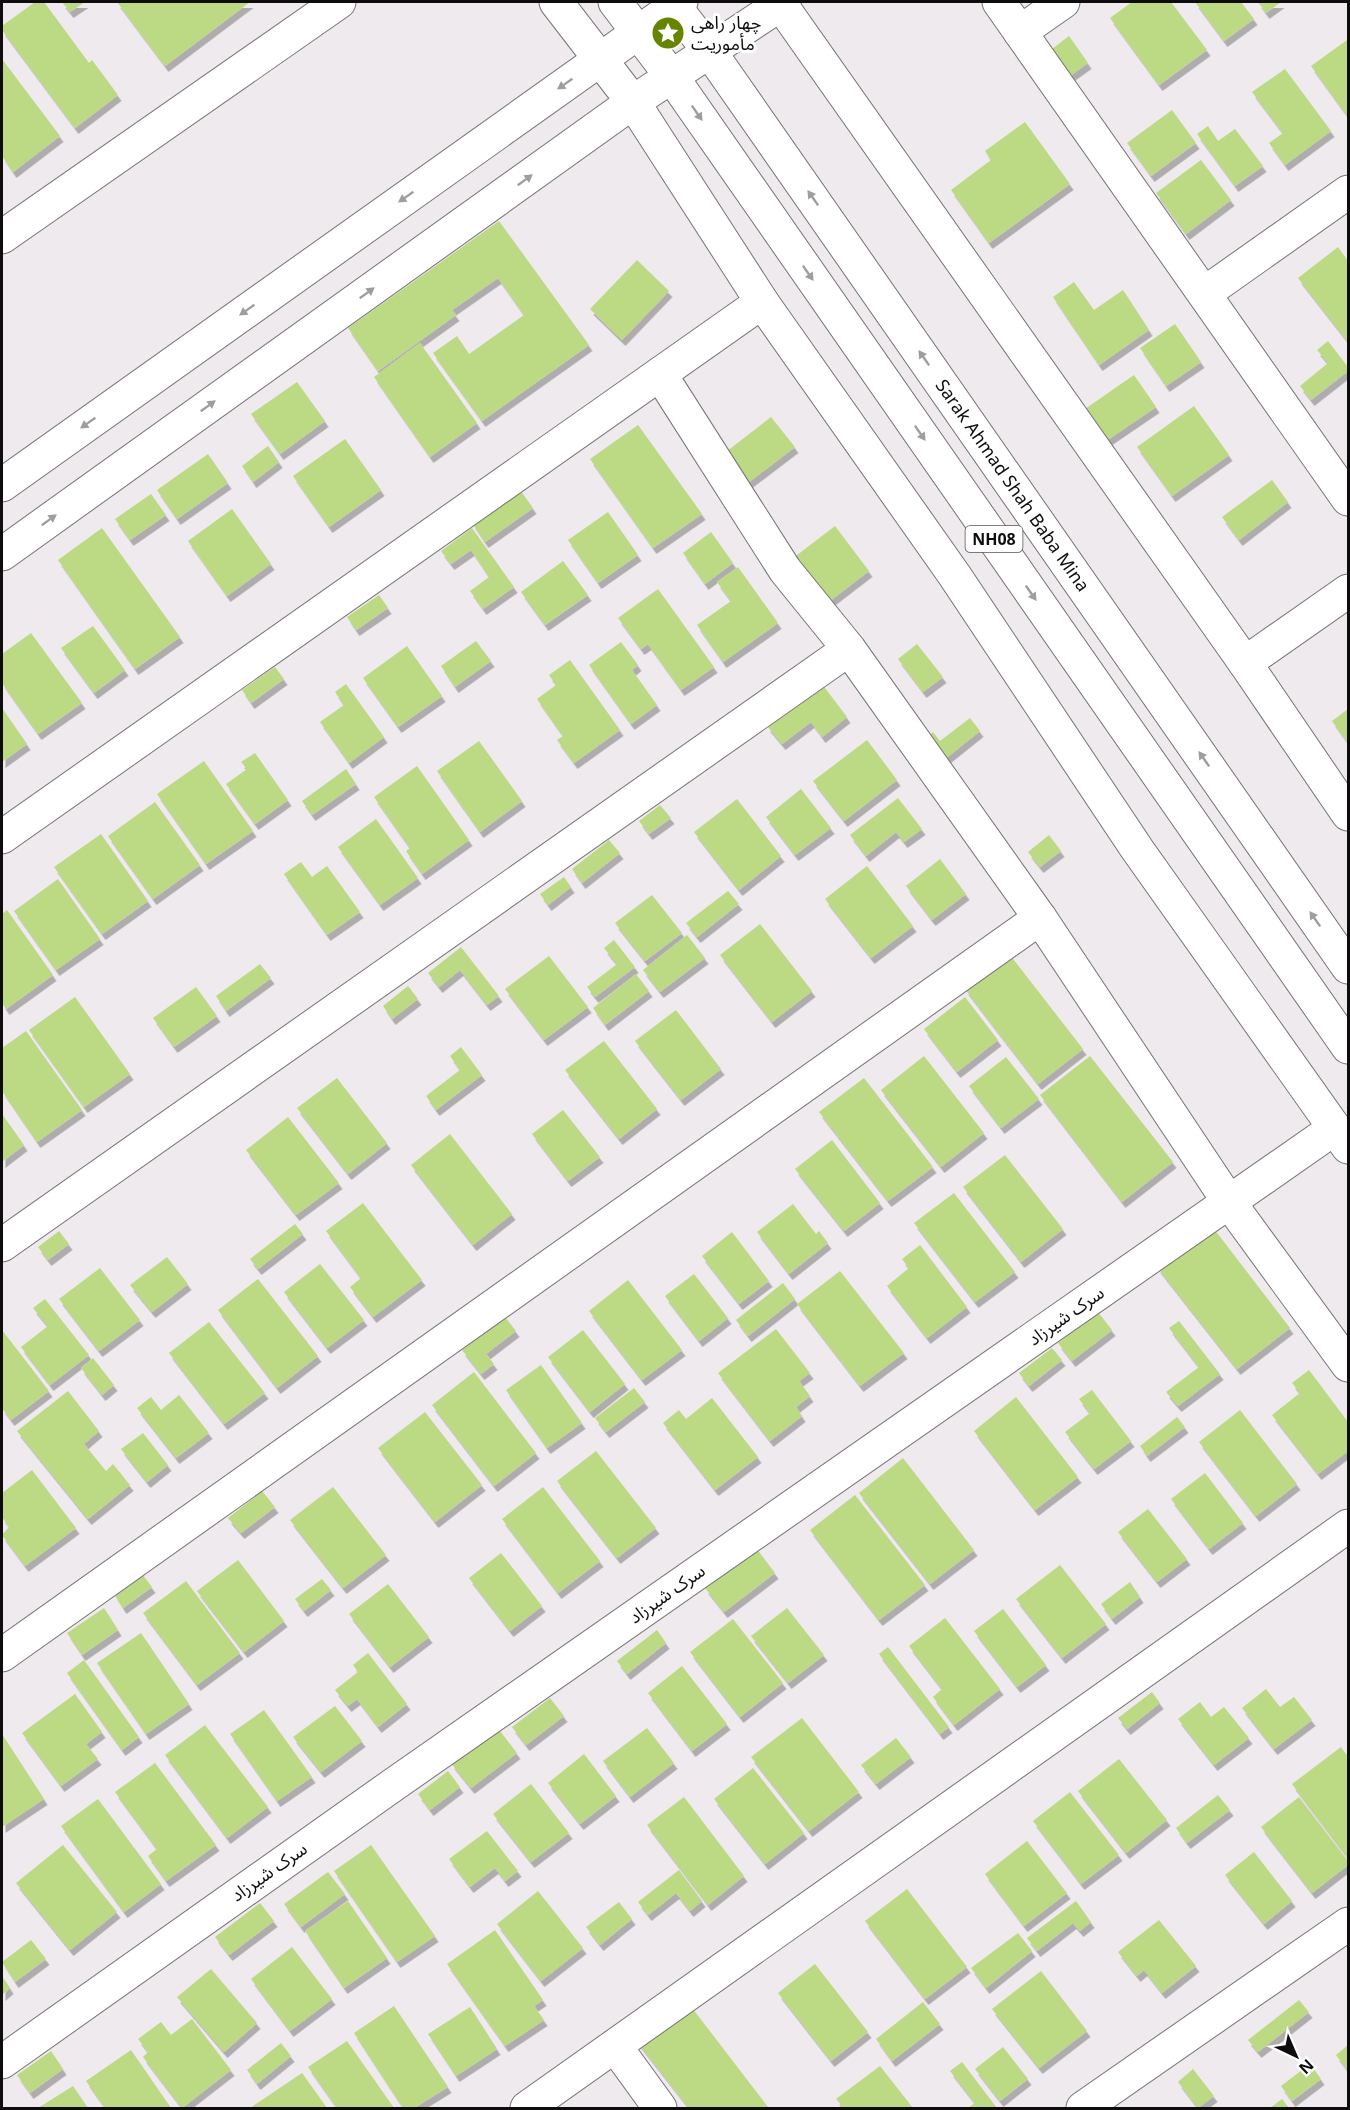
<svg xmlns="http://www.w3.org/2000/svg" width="1350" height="2110" font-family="Georgia,'Noto Sans Arabic',serif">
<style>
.building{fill:#bbda83;filter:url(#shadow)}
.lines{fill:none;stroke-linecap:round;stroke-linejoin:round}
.street-casing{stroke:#777375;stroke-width:35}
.secondary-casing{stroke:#777375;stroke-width:35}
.highway-casing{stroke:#777375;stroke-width:35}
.street{stroke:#fff;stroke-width:33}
.secondary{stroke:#fff;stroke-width:33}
.highway{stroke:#fff;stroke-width:33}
.oneway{fill:#9f9e9e}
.labels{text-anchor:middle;stroke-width:6;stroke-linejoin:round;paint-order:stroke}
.shield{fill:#fff;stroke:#565556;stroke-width:1.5}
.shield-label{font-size:16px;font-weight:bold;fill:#0e0c0d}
.poi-label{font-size:18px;fill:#0e0c0d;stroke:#fff;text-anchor:start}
.street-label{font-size:18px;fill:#0e0c0d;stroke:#fff}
</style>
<defs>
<filter id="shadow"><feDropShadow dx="3.5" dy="6" stdDeviation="0" flood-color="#0004"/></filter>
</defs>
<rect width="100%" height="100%" fill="#efeaed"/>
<g class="building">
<path d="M35,2H44L89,63L92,60L118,95L75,128L2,30V26Z"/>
<path d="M62,2H85L70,12Z"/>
<path d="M117,2H250L165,66Z"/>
<path d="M1132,2H1171L1207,50L1159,85L1110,18Z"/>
<path d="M1195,2H1241L1254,19L1224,41Z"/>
<path d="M1258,2H1281L1266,13Z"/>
<path d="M1069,36L1088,63L1063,81L1044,55Z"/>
<path d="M1347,40L1348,42V117L1311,66Z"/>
<path d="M2,59L60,136L13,172L2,156Z"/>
<path d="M1285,69L1331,131L1285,165L1269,143L1283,133L1252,92Z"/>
<path d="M1172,110L1196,143L1151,176L1127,143Z"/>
<path d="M1025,122L1070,184L989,243L951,190L991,160L985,151Z"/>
<path d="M1208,126L1218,141L1235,129L1263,166L1235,186L1197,134Z"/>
<path d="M1201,160L1231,200L1186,234L1156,193Z"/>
<path d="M499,221L589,345L482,421L433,353L457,336L469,354L524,315L498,278L452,310L456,315L378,371L348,328Z"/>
<path d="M1338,247L1348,261V342L1298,278Z"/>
<path d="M637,260L669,291L622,340L590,309Z"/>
<path d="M1074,282L1094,310L1123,290L1149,330L1099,365L1053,297Z"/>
<path d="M1175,324L1201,362L1166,386L1140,348Z"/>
<path d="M1328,341L1348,367V371L1311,400L1300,386L1328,363L1317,350Z"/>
<path d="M420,343L477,423L430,457L374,377Z"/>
<path d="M1134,375L1156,407L1106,441L1085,409Z"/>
<path d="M297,382L325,421L280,454L251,414Z"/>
<path d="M1194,406L1229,455L1172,496L1137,447Z"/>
<path d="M771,417L795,447L745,485L722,455Z"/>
<path d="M638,425L702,514L653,548L590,459Z"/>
<path d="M345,439L381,490L329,527L293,476Z"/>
<path d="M268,446L279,462L253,482L242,466Z"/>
<path d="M208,454L228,483L177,519L157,490Z"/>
<path d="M1272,480L1288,502L1239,540L1222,517Z"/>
<path d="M520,490L533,508L485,542L472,523Z"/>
<path d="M151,494L166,515L130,540L115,519Z"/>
<path d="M232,509L271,564L227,596L188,541Z"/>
<path d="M608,512L638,555L598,583L568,540Z"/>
<path d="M835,526L869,571L822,607L788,562Z"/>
<path d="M102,528L180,637L135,669L58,560Z"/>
<path d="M472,528L514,587L483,609L470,591L489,577L471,550L451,564L441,551Z"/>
<path d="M711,532L733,563L705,584L683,553Z"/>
<path d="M563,561L588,595L545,625L521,592Z"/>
<path d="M738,567L778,623L723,662L697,625L731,601L717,582Z"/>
<path d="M658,589L714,667L681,690L648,644L641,649L618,618Z"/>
<path d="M379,595L388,608L356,630L347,617Z"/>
<path d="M93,626L125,670L94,693L61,648Z"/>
<path d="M31,633L82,703L38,734L2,683V654Z"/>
<path d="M476,641L491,661L455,687L441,666Z"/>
<path d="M621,642L638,665L632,670L657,705L631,724L589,665Z"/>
<path d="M917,644L943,677L923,692L898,659Z"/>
<path d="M407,646L442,696L398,727L363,678Z"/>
<path d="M570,660L620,730L574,763L557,740L563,736L537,699L556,685L549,675Z"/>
<path d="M275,667L284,679L251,703L242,690Z"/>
<path d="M346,684L384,737L349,763L320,722L344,705L335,692Z"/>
<path d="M822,684L847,717L822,737L811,722L782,744L767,726Z"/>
<path d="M2,708L27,744L2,762Z"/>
<path d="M1348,709V743L1332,721Z"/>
<path d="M970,718L980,731L940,763L923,741L933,732L940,741Z"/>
<path d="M867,740L897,780L844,821L813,781Z"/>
<path d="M479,741L522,801L480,832L437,771Z"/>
<path d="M255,753L288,800L255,824L226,784L247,769L241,762Z"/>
<path d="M204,761L253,831L206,864L157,794Z"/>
<path d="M417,766L469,840L422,874L406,851L410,848L374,797Z"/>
<path d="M346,769L356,784L312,815L302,801Z"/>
<path d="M801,789L831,828L795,855L766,817Z"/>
<path d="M898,798L922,829L904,842L896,832L866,856L850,835Z"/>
<path d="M737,799L781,856L739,890L694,832Z"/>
<path d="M155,802L200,865L153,899L108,836Z"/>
<path d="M660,805L671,818L649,834L639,821Z"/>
<path d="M376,819L418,878L380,905L338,847Z"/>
<path d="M101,834L148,901L102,934L54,867Z"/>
<path d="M1049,835L1061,851L1040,867L1028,852Z"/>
<path d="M609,840L620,853L582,883L572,869Z"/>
<path d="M940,859L966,894L932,920L906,886Z"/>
<path d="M301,862L312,877L327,866L360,912L327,935L284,874Z"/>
<path d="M867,866L913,926L871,958L825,899Z"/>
<path d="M564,877L571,887L548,905L540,894Z"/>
<path d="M58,879L100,939L56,970L14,911Z"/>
<path d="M728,891L739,904L697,937L686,923Z"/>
<path d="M652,895L682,933L645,961L615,923Z"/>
<path d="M7,910L53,975L6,1009L2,1003V914Z"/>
<path d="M760,924L812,991L772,1022L720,955Z"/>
<path d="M687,935L705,958L660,992L643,970Z"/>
<path d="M614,940L635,967L595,997L587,987L617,964L604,948Z"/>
<path d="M461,947L499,996L487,1005L460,970L439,987L428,973Z"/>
<path d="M1010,955L1083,1049L1038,1084L965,989Z"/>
<path d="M549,956L588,1007L544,1040L505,989Z"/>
<path d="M260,964L271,978L226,1011L216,996Z"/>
<path d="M636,974L649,991L605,1025L593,1008Z"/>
<path d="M408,986L418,999L392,1019L383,1006Z"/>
<path d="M196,987L217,1016L174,1047L153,1018Z"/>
<path d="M75,997L130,1074L84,1107L29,1030Z"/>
<path d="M965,997L998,1040L957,1072L924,1029Z"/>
<path d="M676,1010L721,1069L681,1100L635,1041Z"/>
<path d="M26,1031L82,1110L37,1142L2,1091V1048Z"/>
<path d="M604,1041L657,1109L619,1139L565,1070Z"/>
<path d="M461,1047L482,1075L436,1110L426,1096L460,1070L450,1056Z"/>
<path d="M924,1056L984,1133L941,1167L881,1090Z"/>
<path d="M1090,1056L1173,1162L1122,1202L1040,1095Z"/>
<path d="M1006,1057L1039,1099L1001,1128L969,1086Z"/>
<path d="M337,1078L387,1143L348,1174L297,1108Z"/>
<path d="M864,1078L933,1167L888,1201L819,1112Z"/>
<path d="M563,1110L600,1157L568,1181L532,1134Z"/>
<path d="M2,1114L24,1145L2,1162Z"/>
<path d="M288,1117L339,1183L296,1215L246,1150Z"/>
<path d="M450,1134L512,1214L473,1245L411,1165Z"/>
<path d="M832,1140L880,1203L844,1231L795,1169Z"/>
<path d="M1005,1155L1063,1229L1021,1262L963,1187Z"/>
<path d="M954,1193L1015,1272L975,1302L914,1223Z"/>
<path d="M363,1203L422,1280L373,1317L350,1287L361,1278L326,1231Z"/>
<path d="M793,1204L816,1234L819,1231L828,1243L789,1274L757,1232Z"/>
<path d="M295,1224L303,1234L258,1269L250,1259Z"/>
<path d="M1211,1225L1290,1328L1237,1369L1157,1267Z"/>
<path d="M59,1231L69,1244L48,1260L38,1247Z"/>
<path d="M732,1232L769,1281L739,1304L702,1256Z"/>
<path d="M920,1245L967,1307L927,1338L887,1286L909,1268L902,1259Z"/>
<path d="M167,1257L188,1284L152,1312L130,1285Z"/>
<path d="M320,1264L364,1320L327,1348L284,1292Z"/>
<path d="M100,1268L140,1320L99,1351L59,1299Z"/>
<path d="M840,1271L904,1353L860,1386L797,1304Z"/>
<path d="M694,1274L728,1318L699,1341L665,1296Z"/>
<path d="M258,1279L318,1356L277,1388L218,1310Z"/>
<path d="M628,1280L682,1350L642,1380L589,1311Z"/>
<path d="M783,1283L795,1299L748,1336L736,1320Z"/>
<path d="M45,1299L89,1355L50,1385L21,1347L48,1326L33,1308Z"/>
<path d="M1098,1312L1112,1330L1072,1361L1058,1343Z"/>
<path d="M505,1317L516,1331L486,1354L494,1364L481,1374L462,1350Z"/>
<path d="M1179,1321L1220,1374L1178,1406L1166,1392L1199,1367L1169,1328Z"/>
<path d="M209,1322L265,1393L224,1424L169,1353Z"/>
<path d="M776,1329L810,1373L799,1381L810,1396L796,1407L802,1416L770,1441L718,1373Z"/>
<path d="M2,1330L49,1391L11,1420L2,1408Z"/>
<path d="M583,1330L625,1384L590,1412L548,1357Z"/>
<path d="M1052,1348L1062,1360L1029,1386L1019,1373Z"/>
<path d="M93,1358L114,1385L102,1395L81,1368Z"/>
<path d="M541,1365L582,1423L547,1448L506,1390Z"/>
<path d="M1309,1370L1348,1422V1451L1318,1474L1272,1415L1300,1393L1292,1383Z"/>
<path d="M474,1372L536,1453L494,1486L432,1405Z"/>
<path d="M634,1388L645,1402L606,1432L595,1418Z"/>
<path d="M1092,1390L1131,1441L1094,1469L1065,1432L1090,1413L1079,1399Z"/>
<path d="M68,1391L99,1431L84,1444L106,1471L113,1464L130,1485L88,1519L17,1431Z"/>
<path d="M179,1395L209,1433L176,1458L137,1408L151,1397L161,1410Z"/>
<path d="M1016,1397L1078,1477L1035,1510L974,1431Z"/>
<path d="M712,1398L758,1457L715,1490L663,1423L679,1410L686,1419Z"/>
<path d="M1240,1410L1297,1484L1256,1516L1199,1442Z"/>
<path d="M425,1412L482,1485L435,1522L378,1448Z"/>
<path d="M1177,1417L1185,1427L1147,1456L1140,1446Z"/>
<path d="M143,1433L168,1465L147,1482L121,1449Z"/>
<path d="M596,1451L656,1528L617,1558L557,1481Z"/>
<path d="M903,1458L974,1550L930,1584L859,1493Z"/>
<path d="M32,1470L76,1528L25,1566L2,1535L9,1527L2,1517V1493Z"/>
<path d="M1205,1473L1243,1523L1209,1549L1171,1499Z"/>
<path d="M333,1487L386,1555L343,1588L290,1520Z"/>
<path d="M543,1487L600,1561L558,1593L502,1519Z"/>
<path d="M262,1491L275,1507L241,1533L228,1518Z"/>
<path d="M855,1495L925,1585L879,1620L810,1530Z"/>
<path d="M1148,1509L1187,1559L1157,1582L1118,1532Z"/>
<path d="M756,1548L775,1573L724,1612L705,1588Z"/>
<path d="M501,1553L542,1606L510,1631L469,1578Z"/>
<path d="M238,1560L284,1621L244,1652L197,1591Z"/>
<path d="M1060,1565L1106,1624L1062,1658L1016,1599Z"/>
<path d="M142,1574L152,1587L123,1608L114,1594Z"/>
<path d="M322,1579L331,1590L304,1611L295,1599Z"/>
<path d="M186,1581L240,1653L197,1685L143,1613Z"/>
<path d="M1130,1582L1140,1597L1112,1619L1101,1604Z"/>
<path d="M388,1584L429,1637L390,1667L349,1614Z"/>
<path d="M104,1608L118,1630L82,1655L67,1633Z"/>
<path d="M787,1608L824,1655L788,1683L751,1636Z"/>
<path d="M1003,1609L1046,1665L1017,1687L974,1631Z"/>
<path d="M945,1618L1000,1689L954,1725L933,1697L942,1689L909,1646Z"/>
<path d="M733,1619L783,1683L740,1717L690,1652Z"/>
<path d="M657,1630L666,1643L627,1674L617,1661Z"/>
<path d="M141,1633L189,1704L146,1734L97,1663Z"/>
<path d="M888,1647L949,1727L940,1734L879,1654Z"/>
<path d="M368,1653L407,1704L378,1727L357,1699L348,1706L335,1690L358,1672L353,1665Z"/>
<path d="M84,1660L139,1737L122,1750L67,1673Z"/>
<path d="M682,1666L727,1724L692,1751L648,1693Z"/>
<path d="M1266,1689L1280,1707L1294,1697L1312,1720L1274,1749L1242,1708Z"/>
<path d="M1152,1692L1160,1703L1127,1729L1118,1718Z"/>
<path d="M75,1694L102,1732L86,1744L98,1759L61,1786L22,1733Z"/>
<path d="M550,1698L564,1716L526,1745L512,1727Z"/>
<path d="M1200,1702L1211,1717L1224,1707L1249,1738L1214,1765L1178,1719Z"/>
<path d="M335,1706L362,1741L321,1772L293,1737Z"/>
<path d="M264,1710L312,1777L277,1801L230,1734Z"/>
<path d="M802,1718L859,1792L809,1831L751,1757Z"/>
<path d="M205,1725L268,1807L227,1838L165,1755Z"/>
<path d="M497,1727L517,1753L471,1788L451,1763Z"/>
<path d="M647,1728L674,1763L630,1797L603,1761Z"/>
<path d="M2,1734L44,1799L2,1827Z"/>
<path d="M896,1738L911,1757L876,1784L861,1765Z"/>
<path d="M1341,1747L1348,1757V1858L1292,1784Z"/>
<path d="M584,1754L616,1796L580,1824L548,1783Z"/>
<path d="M1119,1759L1167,1820L1126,1853L1078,1791Z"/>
<path d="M155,1763L216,1845L166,1881L148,1856L157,1849L115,1792Z"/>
<path d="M753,1768L804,1833L765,1864L714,1799Z"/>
<path d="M448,1771L460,1787L430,1810L418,1794Z"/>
<path d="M531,1784L569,1833L531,1862L493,1814Z"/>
<path d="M1070,1792L1119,1855L1081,1884L1033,1821Z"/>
<path d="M1218,1795L1230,1810L1187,1843L1176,1828Z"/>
<path d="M684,1797L744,1876L708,1905L647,1825Z"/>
<path d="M1299,1797L1348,1861V1865L1312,1893L1261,1827Z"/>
<path d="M98,1799L161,1884L124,1912L61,1826Z"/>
<path d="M487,1831L518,1871L505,1881L495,1868L470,1887L449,1859Z"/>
<path d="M1027,1841L1067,1893L1024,1926L985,1874Z"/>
<path d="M63,1845L117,1912L70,1950L16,1883Z"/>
<path d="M371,1845L435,1936L397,1962L334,1871Z"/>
<path d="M1254,1852L1292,1901L1264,1924L1225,1875Z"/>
<path d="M679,1870L702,1901L690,1911L676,1893L648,1915L638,1902Z"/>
<path d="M328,1872L345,1894L301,1927L284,1904Z"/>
<path d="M907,1889L967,1967L925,1999L865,1921Z"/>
<path d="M538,1891L583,1948L541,1981L497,1924Z"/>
<path d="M348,1901L387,1958L344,1988L305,1931Z"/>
<path d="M1076,1901L1091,1922L1080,1931L1073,1923L1037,1951L1027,1938Z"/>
<path d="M619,1902L632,1919L600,1945L586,1927Z"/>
<path d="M260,1903L274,1921L229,1955L215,1937Z"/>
<path d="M1159,1920L1196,1966L1162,1993L1144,1970L1137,1976L1118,1952Z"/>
<path d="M495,1930L543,2000L534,2006L544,2020L505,2046L447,1964Z"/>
<path d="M1018,1933L1032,1951L986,1988L971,1968Z"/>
<path d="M31,1940L46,1959L15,1982L2,1962Z"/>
<path d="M292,1947L332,1999L290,2031L251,1979Z"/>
<path d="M815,1964L868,2032L831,2061L778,1993Z"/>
<path d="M211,1969L257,2023L224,2052L177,1997Z"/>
<path d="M1041,1971L1087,2031L1039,2068L992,2009Z"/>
<path d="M2,1976L10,1988L2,1995Z"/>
<path d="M686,2000L768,2107L766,2108H689L635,2039Z"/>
<path d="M1299,2000L1309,2012L1258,2052L1248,2040Z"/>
<path d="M923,2002L940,2024L892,2061L876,2039Z"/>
<path d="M394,2006L448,2087L414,2108H403L354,2033Z"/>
<path d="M470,2007L497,2049L456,2076L428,2034Z"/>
<path d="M192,2019L231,2070L182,2108L143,2057L148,2052L138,2039L161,2022L171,2035Z"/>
<path d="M347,2041L394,2108H337L308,2067Z"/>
<path d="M281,2043L291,2056L257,2084L247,2070Z"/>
<path d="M1348,2045V2071L1336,2055Z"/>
<path d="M1003,2047L1028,2079L1000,2101L975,2069Z"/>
<path d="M131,2050L171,2108H105L86,2081Z"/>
<path d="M51,2051L63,2069L30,2093L17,2075Z"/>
<path d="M962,2062L997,2108H968L975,2103L950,2071Z"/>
<path d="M1310,2064L1321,2079L1292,2101L1281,2086Z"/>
<path d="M880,2066L913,2108H844L836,2099Z"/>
<path d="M1193,2069L1214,2096L1198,2108L1178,2082Z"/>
<path d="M302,2073L327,2108H250Z"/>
<path d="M73,2086L88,2108H38Z"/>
<path d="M1282,2099L1289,2108H1270Z"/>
</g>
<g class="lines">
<g class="street-casing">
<g id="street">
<path d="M556,2L633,102L762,302L955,576L1137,849L1348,1147"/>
<path d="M779,2L1245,663L1348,814"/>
<path d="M999,2L1348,499"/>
<path d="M1020,32L1063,2"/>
<path d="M2,237L339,2"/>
<path d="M1205,293L1348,192"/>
<path d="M660,374L785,570L849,649L1040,918L1229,1202L1348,1365"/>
<path d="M1245,663L1348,591"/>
<path d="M2,837L762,302"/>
<path d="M2,1245L849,649"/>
<path d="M2,1655L1040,918"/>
<path d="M615,2046L660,2108"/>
<path d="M2,2062L393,1785L1335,1128"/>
<path d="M527,2108L1348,1526"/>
<path d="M1083,2108L1348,1924"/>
</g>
</g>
<g class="secondary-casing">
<g id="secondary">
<path d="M2,485L681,2"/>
<path d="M2,554L633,102L784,2"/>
</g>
</g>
<g class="highway-casing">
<g id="highway">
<path d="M615,2L672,77L1348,1047"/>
<path id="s1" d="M671,2L710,52L1348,967"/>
</g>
</g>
<use href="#street" class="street"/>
<use href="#secondary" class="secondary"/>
<use href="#highway" class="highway"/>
</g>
<defs><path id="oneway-solid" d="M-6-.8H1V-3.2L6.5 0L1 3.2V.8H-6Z" transform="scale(1.5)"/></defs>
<g class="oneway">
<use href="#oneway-solid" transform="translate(565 84) rotate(145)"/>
<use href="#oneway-solid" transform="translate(697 113) rotate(55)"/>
<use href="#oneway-solid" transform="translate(525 180) rotate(-36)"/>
<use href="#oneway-solid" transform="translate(406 197) rotate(145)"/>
<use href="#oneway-solid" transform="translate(813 198) rotate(-125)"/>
<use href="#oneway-solid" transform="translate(808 273) rotate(55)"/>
<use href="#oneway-solid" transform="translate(367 293) rotate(-36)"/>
<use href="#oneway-solid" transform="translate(247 310) rotate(145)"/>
<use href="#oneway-solid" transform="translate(924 358) rotate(-125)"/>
<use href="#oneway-solid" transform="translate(208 406) rotate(-36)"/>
<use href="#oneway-solid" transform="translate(88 423) rotate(145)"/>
<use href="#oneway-solid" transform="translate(920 433) rotate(55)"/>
<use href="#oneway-solid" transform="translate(49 520) rotate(-36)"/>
<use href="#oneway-solid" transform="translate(1031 593) rotate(55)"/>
<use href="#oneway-solid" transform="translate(1204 759) rotate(-125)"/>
<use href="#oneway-solid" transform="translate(1315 919) rotate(-125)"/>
</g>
<defs>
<g id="sight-disc" transform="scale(1.725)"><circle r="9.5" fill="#658500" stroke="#fff"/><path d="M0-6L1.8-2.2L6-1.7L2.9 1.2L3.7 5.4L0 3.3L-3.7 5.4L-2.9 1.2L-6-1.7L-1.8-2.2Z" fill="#fff"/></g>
</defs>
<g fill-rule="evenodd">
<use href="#sight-disc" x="668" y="33"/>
</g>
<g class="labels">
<rect class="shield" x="965.5" y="526" width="57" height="26" rx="4.5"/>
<g class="shield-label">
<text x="994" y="545">NH08</text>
</g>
<g class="poi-label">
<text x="691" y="29">چهار راهی<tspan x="691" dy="21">مأموریت</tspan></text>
</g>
<g class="street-label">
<text dy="6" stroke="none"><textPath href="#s1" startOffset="592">Sarak Ahmad Shah Baba Mina</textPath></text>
<text transform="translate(1066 1316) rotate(-35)" y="6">سرک شیرزاد</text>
<text transform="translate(667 1594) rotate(-35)" y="6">سرک شیرزاد</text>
<text transform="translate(269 1872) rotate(-35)" y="6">سرک شیرزاد</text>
</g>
</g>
<rect width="1350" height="2110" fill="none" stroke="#0e0c0d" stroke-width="6"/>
<g transform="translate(1296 2056) rotate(136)" stroke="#ffffff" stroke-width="4.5" paint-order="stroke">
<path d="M0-4.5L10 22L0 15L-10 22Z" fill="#0e0c0d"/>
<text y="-9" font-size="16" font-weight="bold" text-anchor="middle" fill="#0e0c0d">N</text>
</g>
</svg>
